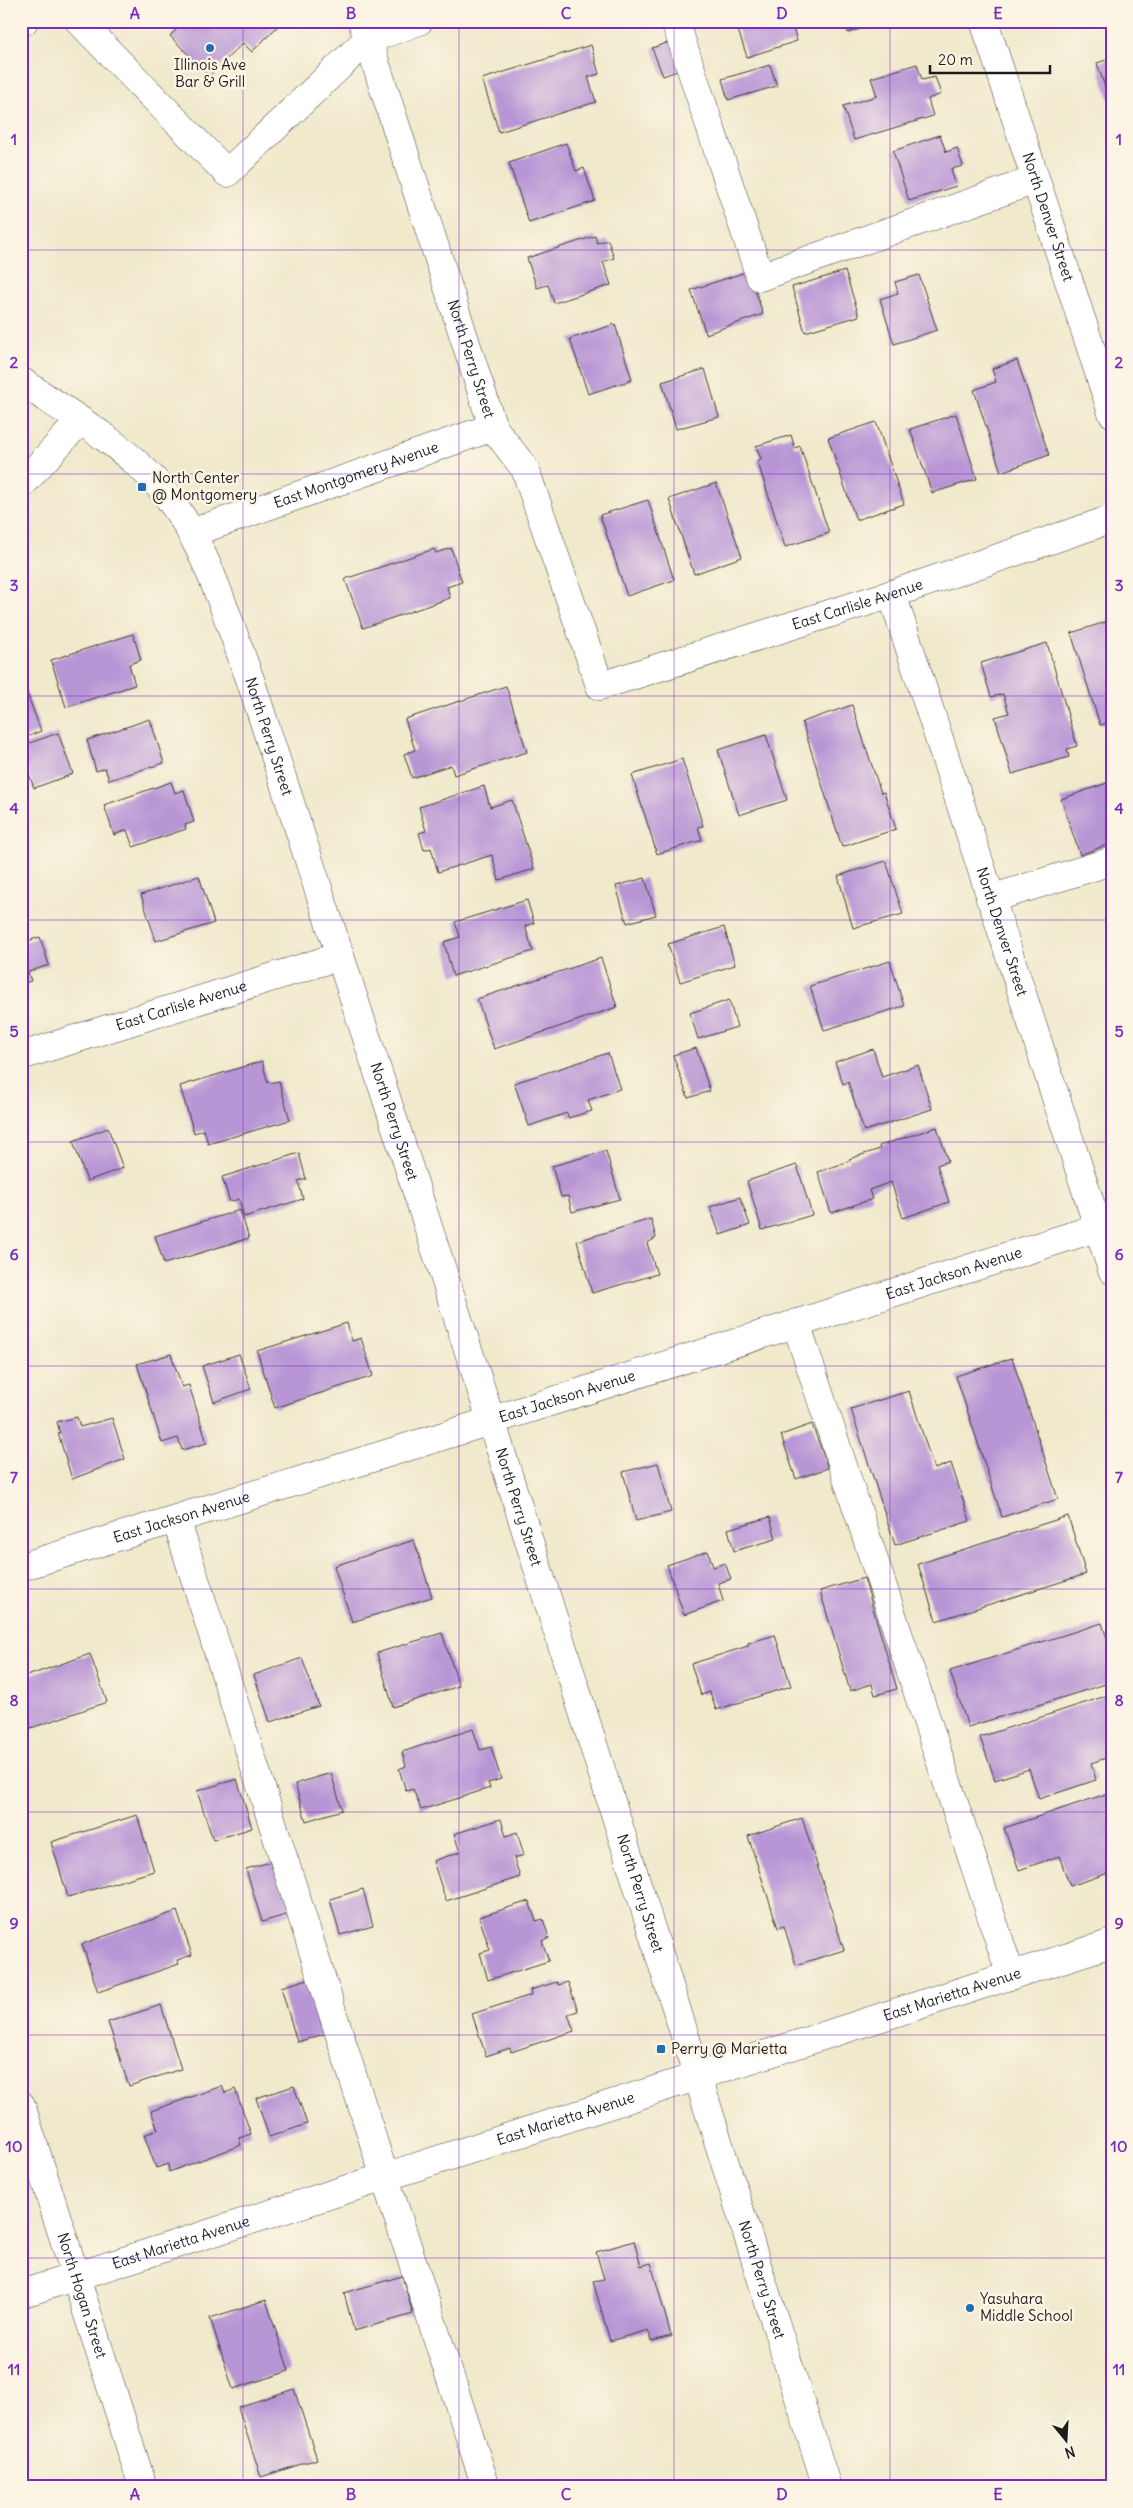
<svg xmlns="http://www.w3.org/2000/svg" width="1133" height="2508" font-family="Delius,sans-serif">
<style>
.building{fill:#b895d5}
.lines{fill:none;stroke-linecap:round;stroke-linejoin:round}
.minor-casing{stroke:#3c3b36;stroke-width:29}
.major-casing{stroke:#3c3b36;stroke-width:29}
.minor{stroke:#fff;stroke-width:28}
.major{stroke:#fff;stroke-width:28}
.grid{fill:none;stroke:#7b2cbf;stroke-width:1;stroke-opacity:0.55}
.poi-dot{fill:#1f6fb2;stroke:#fcf5e5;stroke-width:2}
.labels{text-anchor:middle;stroke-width:5;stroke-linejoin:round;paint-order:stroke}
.poi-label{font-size:15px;fill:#1c1c1c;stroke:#fcf5e5;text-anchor:start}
.street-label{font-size:15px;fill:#1c1c1c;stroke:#fcf5e5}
.neatline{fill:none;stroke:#7b2cbf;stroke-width:2}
.grid-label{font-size:16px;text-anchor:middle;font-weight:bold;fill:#7b2cbf}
</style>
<rect width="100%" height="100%" fill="#fcf5e5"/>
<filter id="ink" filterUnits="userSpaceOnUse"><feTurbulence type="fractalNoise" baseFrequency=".02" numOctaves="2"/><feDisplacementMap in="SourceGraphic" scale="10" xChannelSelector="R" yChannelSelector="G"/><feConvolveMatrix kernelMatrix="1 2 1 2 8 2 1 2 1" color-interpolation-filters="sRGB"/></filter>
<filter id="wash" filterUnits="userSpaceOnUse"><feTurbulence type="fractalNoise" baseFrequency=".0096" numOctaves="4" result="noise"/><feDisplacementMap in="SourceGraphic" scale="20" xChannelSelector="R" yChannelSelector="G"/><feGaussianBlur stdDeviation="1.12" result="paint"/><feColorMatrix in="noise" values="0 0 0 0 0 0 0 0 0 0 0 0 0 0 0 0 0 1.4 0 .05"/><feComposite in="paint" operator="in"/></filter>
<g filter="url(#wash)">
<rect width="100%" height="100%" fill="#f0e9cc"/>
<g id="blocks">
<g class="building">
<path d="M185,21H283L252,52L243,43L209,76L170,36Z"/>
<path d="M735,21H791L797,41L747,57Z"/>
<path d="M844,21H882V22L848,33Z"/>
<path d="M676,40L686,68L663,76L652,48Z"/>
<path d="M591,45L599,74L588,77L596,102L499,132L482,79Z"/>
<path d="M1112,58V105H1111L1097,63Z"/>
<path d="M917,64L922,80L935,77L941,94L928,99L933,116L854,140L843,106L877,96L871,78Z"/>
<path d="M770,65L777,86L728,100L722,79Z"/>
<path d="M940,135L946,152L957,148L963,166L951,169L956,186L909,201L893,151Z"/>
<path d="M566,143L576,171L584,168L595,201L529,223L509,163Z"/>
<path d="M595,236L597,243L608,240L614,258L603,262L611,285L554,303L548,285L537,288L527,258Z"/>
<path d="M749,271L763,314L706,334L691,290Z"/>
<path d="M845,271L859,316L805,332L792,287Z"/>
<path d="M919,275L937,330L894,344L880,299L898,293L895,282Z"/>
<path d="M615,324L632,380L588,394L570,339Z"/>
<path d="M1017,360L1049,455L1001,472L974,390L996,382L992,369Z"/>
<path d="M705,369L719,417L676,429L662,382Z"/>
<path d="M956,414L977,479L932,493L910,429Z"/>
<path d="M876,422L904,504L856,520L828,438Z"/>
<path d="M791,435L795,448L800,446L829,533L785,547L757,460L761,459L756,446Z"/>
<path d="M716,483L742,557L694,574L669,499Z"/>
<path d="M648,500L674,580L627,596L600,515Z"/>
<path d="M451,548L462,582L447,587L450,598L363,628L345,579L434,549L436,553Z"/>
<path d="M1112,620V722L1100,725L1071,633Z"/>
<path d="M133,634L141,660L129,664L135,685L66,707L51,660Z"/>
<path d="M1047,643L1077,746L1067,749L1069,757L1012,774L995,717L1009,713L1003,694L991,697L981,663Z"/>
<path d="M506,686L527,752L454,775L451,765L412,778L404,754L415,750L405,719Z"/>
<path d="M25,688L41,731L21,739V689Z"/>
<path d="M852,705L881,793L884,792L896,829L842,847L802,722Z"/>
<path d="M150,719L164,763L109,780L105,768L96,771L87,740Z"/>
<path d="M58,733L73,774L34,788L21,752V746Z"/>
<path d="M766,735L787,800L739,815L718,750Z"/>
<path d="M682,759L703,826L698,827L702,840L657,854L632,775Z"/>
<path d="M171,782L175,793L184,790L194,822L185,825L186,829L133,847L127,830L114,835L104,805Z"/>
<path d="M1110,782L1112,843L1080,855L1061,799Z"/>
<path d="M484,786L490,807L512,800L534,869L499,880L492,855L438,872L431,848L424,850L419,833L426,831L419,807Z"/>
<path d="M886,861L903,914L853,928L838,876Z"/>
<path d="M199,876L214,923L156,941L141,895Z"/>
<path d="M645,878L656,915L627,923L616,886Z"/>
<path d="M527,900L534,923L525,926L533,951L453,976L444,942L460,937L455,922Z"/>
<path d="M724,927L735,965L680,982L668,944Z"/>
<path d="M40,937L49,965L28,972L31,981L21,984V943Z"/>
<path d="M601,958L617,1007L494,1049L477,999Z"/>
<path d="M890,961L904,1006L824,1030L810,986Z"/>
<path d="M729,1000L737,1027L698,1039L690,1013Z"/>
<path d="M696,1048L710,1091L688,1098L673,1055Z"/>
<path d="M873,1049L882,1077L918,1065L932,1109L864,1131L848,1082L843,1084L835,1062Z"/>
<path d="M608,1053L620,1089L588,1100L592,1111L568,1118L567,1113L529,1126L514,1083Z"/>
<path d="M262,1061L268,1083L279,1081L290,1120L208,1144L204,1130L194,1133L180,1086Z"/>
<path d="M937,1127L948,1161L937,1165L949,1202L903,1218L891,1182L869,1190L872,1199L831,1213L818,1172L850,1161L849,1159L880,1149L879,1146Z"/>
<path d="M108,1128L123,1168L87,1181L73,1141Z"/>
<path d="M606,1151L620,1199L572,1212L568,1196L561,1197L552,1166Z"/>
<path d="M299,1153L306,1179L298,1181L303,1199L244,1217L239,1199L230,1202L222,1177Z"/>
<path d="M797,1165L812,1215L762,1230L747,1181Z"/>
<path d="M740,1197L750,1225L720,1235L710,1207Z"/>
<path d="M240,1210L249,1238L164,1264L155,1236Z"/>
<path d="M651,1219L656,1238L647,1243L657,1274L592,1293L577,1241Z"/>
<path d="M347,1323L352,1341L361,1338L373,1376L275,1408L257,1351Z"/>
<path d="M171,1354L182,1387L189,1385L207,1443L182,1450L178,1438L162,1443L137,1364Z"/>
<path d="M239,1354L251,1389L214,1402L202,1366Z"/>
<path d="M1012,1358L1058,1499L1002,1517L956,1376Z"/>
<path d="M909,1391L934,1469L951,1463L970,1521L895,1545L851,1409Z"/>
<path d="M77,1417L80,1427L112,1418L125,1459L72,1479L58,1433H60L57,1422Z"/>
<path d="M812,1424L828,1468L796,1479L781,1435Z"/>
<path d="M658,1463L671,1512L636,1521L623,1472Z"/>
<path d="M1068,1516L1086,1574L936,1621L918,1564Z"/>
<path d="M770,1517L776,1539L734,1551L728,1529Z"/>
<path d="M414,1540L432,1597L352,1622L334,1566Z"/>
<path d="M708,1551L713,1567L725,1563L731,1579L718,1583L723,1601L684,1615L667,1565Z"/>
<path d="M864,1578L897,1689L875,1695L872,1684L850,1691L820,1591Z"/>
<path d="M1102,1623L1112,1654V1682L968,1727L950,1671Z"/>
<path d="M442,1633L459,1686L393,1707L377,1653Z"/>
<path d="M775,1635L791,1686L716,1710L710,1692L701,1695L691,1664L748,1646V1643Z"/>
<path d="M90,1654L107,1702L31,1728L21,1699V1678Z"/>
<path d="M302,1658L319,1706L270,1722L254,1675Z"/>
<path d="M1112,1694V1756L1091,1763L1096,1780L1039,1799L1029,1769L995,1780L980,1737Z"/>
<path d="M473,1729L480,1750L491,1747L501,1779L488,1783L490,1788L421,1810L413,1789L406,1791L399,1769L406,1766L402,1752Z"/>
<path d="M331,1773L342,1810L306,1821L295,1784Z"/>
<path d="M237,1779L252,1828L213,1840L197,1791Z"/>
<path d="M1112,1792V1872L1070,1886L1059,1856L1019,1870L1004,1828Z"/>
<path d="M137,1815L154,1871L68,1897L51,1842Z"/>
<path d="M802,1818L844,1950L796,1965L784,1926L778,1928L748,1836Z"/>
<path d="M501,1819L506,1836L517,1832L524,1855L514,1858L520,1877L446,1901L433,1861L460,1852L454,1834Z"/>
<path d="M280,1859L296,1912L262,1922L246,1869Z"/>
<path d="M363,1889L373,1926L340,1935L330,1899Z"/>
<path d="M529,1901L536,1921L543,1919L549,1938L542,1941L549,1961L488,1980L480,1953L490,1950L479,1917Z"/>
<path d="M177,1911L192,1955L177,1960L179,1964L98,1992L82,1944Z"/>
<path d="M312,1978L328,2033L297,2042L281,1987Z"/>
<path d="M557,1982L558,1985L568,1982L578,2011L568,2014L574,2031L511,2052L510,2048L486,2056L472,2014L531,1995L530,1990Z"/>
<path d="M161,2005L181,2069L129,2086L108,2022Z"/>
<path d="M222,2086L225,2093L235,2089L251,2134L239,2138L241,2145L169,2172L168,2164L156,2168L144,2135L158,2130L151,2111Z"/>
<path d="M294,2086L307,2124L269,2137L256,2098Z"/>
<path d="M634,2241L641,2266L651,2263L671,2336L652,2341L648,2330L610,2341L593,2281L604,2279L596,2252Z"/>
<path d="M402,2276L413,2314L354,2331L344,2293Z"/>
<path d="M266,2300L289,2371L233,2389L210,2318Z"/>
<path d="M294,2389L317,2459L261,2477L238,2407Z"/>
</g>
</g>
</g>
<g filter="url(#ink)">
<use href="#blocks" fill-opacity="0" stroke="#3c3b36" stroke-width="1"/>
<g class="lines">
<g class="minor-casing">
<g id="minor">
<path d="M79,21L227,173L367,40L419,21"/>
<path id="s1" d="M362,21L493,427L525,469L600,686L892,594L1112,519"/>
<path d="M675,21L760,277L1035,180"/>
<path id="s2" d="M984,21L1112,413"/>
<path id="s3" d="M21,381C63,410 111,437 147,473C203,528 224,611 251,682L491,1420L827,2487"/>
<path d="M23,483L80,421"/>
<path id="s4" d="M191,533L493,427"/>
<path id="s5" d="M892,594L1112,1270"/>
<path d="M990,899L1112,861"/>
<path id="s6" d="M21,1056L340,956"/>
<path d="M796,1323L1011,1976"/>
<path d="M176,1519L385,2178L486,2487"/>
<path id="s7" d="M21,1567L440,1437L1112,1223"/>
<path id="s8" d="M21,2105L143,2487"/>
<path id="s9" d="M21,2294L1112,1943"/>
</g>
</g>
<g class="major-casing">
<path id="major" d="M21,23L24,21"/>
</g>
<use href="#minor" class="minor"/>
<use href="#major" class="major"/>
</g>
</g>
<path class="grid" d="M243,21V2487M459,21V2487M674,21V2487M890,21V2487M21,250H1112M21,474H1112M21,696H1112M21,920H1112M21,1142H1112M21,1366H1112M21,1589H1112M21,1812H1112M21,2035H1112M21,2258H1112"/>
<g class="poi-dot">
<circle cx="210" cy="48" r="5"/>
<rect x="137" y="482" width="10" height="10" rx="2.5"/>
<rect x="656" y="2044" width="10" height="10" rx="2.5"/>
<circle cx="970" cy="2308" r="5"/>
</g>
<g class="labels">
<g class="poi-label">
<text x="210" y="70" text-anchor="middle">Illinois Ave<tspan x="210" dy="17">Bar &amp; Grill</tspan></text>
<text x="152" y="483">North Center<tspan x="152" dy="17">@ Montgomery</tspan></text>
<text x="671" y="2054">Perry @ Marietta</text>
<text x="980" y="2304">Yasuhara<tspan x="980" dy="17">Middle School</tspan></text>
</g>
<g class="street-label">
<text dy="5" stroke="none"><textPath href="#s2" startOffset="206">North Denver Street</textPath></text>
<text dy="5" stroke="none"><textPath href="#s1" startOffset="355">North Perry Street</textPath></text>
<text dy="5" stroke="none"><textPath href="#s4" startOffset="175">East Montgomery Avenue</textPath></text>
<text dy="5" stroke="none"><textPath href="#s1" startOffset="979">East Carlisle Avenue</textPath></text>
<text dy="5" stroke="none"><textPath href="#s3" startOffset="449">North Perry Street</textPath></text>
<text dy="5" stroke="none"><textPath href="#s5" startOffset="355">North Denver Street</textPath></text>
<text dy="5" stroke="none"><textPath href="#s6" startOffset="168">East Carlisle Avenue</textPath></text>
<text dy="5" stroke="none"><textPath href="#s3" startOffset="854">North Perry Street</textPath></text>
<text dy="5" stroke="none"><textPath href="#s7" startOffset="978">East Jackson Avenue</textPath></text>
<text dy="5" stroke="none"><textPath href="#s7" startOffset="572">East Jackson Avenue</textPath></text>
<text dy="5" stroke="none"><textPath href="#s3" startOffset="1259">North Perry Street</textPath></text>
<text dy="5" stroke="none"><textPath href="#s7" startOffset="168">East Jackson Avenue</textPath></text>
<text dy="5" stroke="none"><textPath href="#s3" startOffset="1664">North Perry Street</textPath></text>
<text dy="5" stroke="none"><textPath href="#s9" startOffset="978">East Marietta Avenue</textPath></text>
<text dy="5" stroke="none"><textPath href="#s9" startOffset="572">East Marietta Avenue</textPath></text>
<text dy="5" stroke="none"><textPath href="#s9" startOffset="168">East Marietta Avenue</textPath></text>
<text dy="5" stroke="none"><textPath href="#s3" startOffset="2069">North Perry Street</textPath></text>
<text dy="5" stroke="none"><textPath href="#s8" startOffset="200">North Hogan Street</textPath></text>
</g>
</g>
<rect width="1133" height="2508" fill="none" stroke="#fcf5e5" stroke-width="55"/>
<g transform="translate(1066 2440) rotate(162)" stroke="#fcf5e5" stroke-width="4" paint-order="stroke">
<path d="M0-4L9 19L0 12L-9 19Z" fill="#1c1c1c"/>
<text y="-8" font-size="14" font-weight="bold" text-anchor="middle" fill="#1c1c1c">N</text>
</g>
<path d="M930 65v8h120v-8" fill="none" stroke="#1c1c1c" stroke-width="2.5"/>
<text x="938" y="65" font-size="15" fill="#1c1c1c" stroke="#fcf5e5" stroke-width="4" paint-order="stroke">20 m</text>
<rect x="28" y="28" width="1078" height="2452" class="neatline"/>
<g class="grid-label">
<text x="135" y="19">A</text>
<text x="351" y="19">B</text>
<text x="566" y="19">C</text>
<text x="782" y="19">D</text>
<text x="998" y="19">E</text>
<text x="14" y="145">1</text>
<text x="1119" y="145">1</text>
<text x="14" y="368">2</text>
<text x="1119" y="368">2</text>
<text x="14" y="591">3</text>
<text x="1119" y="591">3</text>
<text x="14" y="814">4</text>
<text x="1119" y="814">4</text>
<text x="14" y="1037">5</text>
<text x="1119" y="1037">5</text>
<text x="14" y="1260">6</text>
<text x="1119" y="1260">6</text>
<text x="14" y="1483">7</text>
<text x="1119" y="1483">7</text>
<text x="14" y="1706">8</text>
<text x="1119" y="1706">8</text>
<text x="14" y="1929">9</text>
<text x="1119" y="1929">9</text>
<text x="14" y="2152">10</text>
<text x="1119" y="2152">10</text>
<text x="14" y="2375">11</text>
<text x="1119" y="2375">11</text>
<text x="135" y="2500">A</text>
<text x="351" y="2500">B</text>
<text x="566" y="2500">C</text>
<text x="782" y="2500">D</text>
<text x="998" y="2500">E</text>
</g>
</svg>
